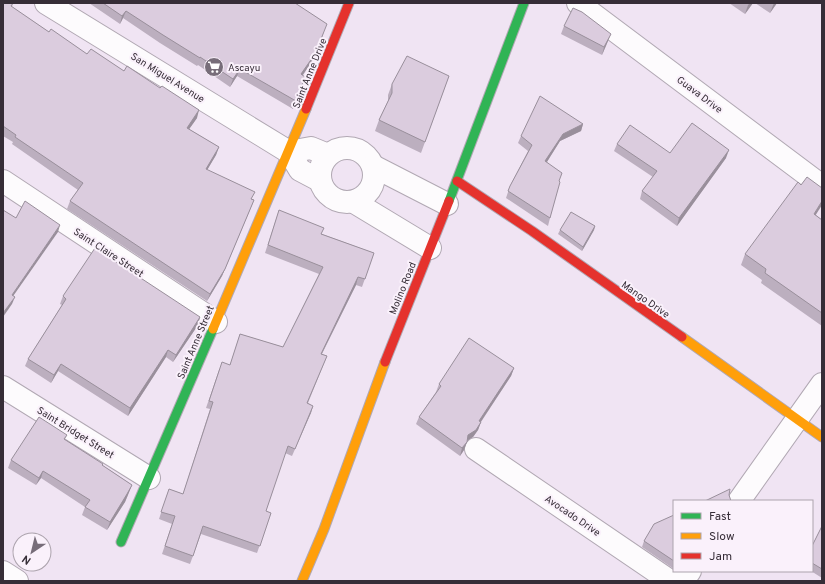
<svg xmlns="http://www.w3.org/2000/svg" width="825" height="584" font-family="Overpass,sans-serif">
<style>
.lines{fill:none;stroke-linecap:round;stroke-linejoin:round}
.street-casing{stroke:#b1a8b3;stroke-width:24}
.fast-casing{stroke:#b1a8b3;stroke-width:11}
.slow-casing{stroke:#b1a8b3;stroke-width:11}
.jam-casing{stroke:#b1a8b3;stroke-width:11}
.street{stroke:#fdfbfd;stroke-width:22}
.fast{stroke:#30b455;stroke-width:9}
.slow{stroke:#ff9f0a;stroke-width:9}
.jam{stroke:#e5322d;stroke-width:9}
.wall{fill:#bcafbf}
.shaded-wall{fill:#998f9b}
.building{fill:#dbccde;stroke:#998f9b}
.labels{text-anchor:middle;stroke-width:4;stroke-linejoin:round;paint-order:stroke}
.poi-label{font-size:10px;fill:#362d37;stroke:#faf1fb;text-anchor:start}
.street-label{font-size:10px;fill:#362d37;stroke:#faf1fb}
</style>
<rect width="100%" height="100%" fill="#f0e4f3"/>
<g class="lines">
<g class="street-casing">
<g id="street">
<path d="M46,3L289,152L300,170L319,180"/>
<path d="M578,3L822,186"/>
<circle cx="347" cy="175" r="27"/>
<path d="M289,152L311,148L328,155"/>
<path d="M373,166L447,204"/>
<path d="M3,181L216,322"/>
<path d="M354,202L430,248"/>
<path d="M3,387L149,478"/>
<path d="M476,449L670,581"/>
<path d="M739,501L822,384"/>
<path d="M3,572L17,581"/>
<path d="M683,581L690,571"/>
</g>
</g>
<g class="fast-casing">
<g id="fast">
<path d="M449,201L524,3"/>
<path d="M121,542L213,329"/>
</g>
</g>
<g class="slow-casing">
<g id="slow">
<path d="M213,329L306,109"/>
<path d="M682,337L822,437"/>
<path d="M302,581L324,529L385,362"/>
</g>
</g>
<g class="jam-casing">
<g id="jam">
<path d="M306,109L349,3"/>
<path d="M457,181L532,231L682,337"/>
<path d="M385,362L449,201"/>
</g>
</g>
<use href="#street" class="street"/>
<use href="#fast" class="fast"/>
<use href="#slow" class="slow"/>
<use href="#jam" class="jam"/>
</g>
<g class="wall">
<path d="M3,3H13L12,7L49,32L87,54L124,71L197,118L189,129L219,147L216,155L207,170L254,200L222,276L207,301L67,209L70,201L78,190L12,144L13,142L3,136Z"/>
<path d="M89,3H295L312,61L303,75V85L293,109L237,76L230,87L198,65L197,66L160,43L123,18L120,24Z"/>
<path d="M729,3H753L745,14Z"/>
<path d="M755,3H777L770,13Z"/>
<path d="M564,26L608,41L602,55L561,34Z"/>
<path d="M449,76L421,153L375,131L379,120L388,101V95L392,84Z"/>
<path d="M583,124L581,131L560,141L547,162L559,181L550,218L548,226L506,198L510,186L528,151L518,143L521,136Z"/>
<path d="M617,144L670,153L726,158L677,226L640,199L642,191L653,177L614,151Z"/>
<path d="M279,210L322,234L374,253L362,287L356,285L322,354L327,356L308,403L313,406L292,456L285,453L266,511L271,513L257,553L201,534L190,564L162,554L172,524L159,519L169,489L183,494L210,409L206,408L219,370L230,365L240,334L283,347L319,274L265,253Z"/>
<path d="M816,215L822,220V326L761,283L762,280L741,265L745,254Z"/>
<path d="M595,226L594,230L582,251L558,234L560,230Z"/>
<path d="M63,296L200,317L198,325L173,362L166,357L128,416L58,371L51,383L25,366L28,359L62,305L60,304Z"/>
<path d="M514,368L511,376L481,422L478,430L473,437L467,441L464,450L460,456L416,424L419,417L436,392L439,384Z"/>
<path d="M67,435L65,439L102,465L132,485L125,502L107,530L82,515L85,507L41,478L36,485L8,468L11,460Z"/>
<path d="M674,515V569L642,547L644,541Z"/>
<path d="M822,526V578L811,571H812V546Z"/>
</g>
<g class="shaded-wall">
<path d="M750,3H753L745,14L748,5Z"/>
<path d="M774,3H777L770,13Z"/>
<path d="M126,11L123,18L120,24L122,16Z"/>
<path d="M324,32L312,61L298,82L301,74Z"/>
<path d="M611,34L602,55L604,47Z"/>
<path d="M240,69L237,76L230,87L233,79Z"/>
<path d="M199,110L197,118L185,135L187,128Z"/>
<path d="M583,124L581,131L560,141L543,168L545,161L563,134Z"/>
<path d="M219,147L216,155L203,177L206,169Z"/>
<path d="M729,150L726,158L677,226L679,218Z"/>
<path d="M254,200L222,276L207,301L210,294Z"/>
<path d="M822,201V205L810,224L814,214Z"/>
<path d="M60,225L58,232L9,302L12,295Z"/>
<path d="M595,226L594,230L582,251L583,247Z"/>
<path d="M358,277L356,285L318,361L321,354Z"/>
<path d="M15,297L12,304L3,317V313Z"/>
<path d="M200,317L198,325L173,362L176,355Z"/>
<path d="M168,350L166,357L128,416L130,408Z"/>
<path d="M61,364L58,371L51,383L54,375Z"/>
<path d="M514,368L511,376L476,429L479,421Z"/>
<path d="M313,406L311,413L292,456L295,449Z"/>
<path d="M481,422L478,430L473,437L465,442L468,435Z"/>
<path d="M467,442L464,450L460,456L462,448Z"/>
<path d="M43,471L41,478L36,485L39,478Z"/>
<path d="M132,485L125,502L107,530L110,522Z"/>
</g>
<g class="building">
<path d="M3,3H13L11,6L49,32L51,29L87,54L91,49L124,71L127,66L160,88L162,86L199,110L187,128L219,147L206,169L255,192L251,199L254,200L225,269L210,294L70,201L83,183L15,137L16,135L3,126Z"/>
<path d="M103,3H295L327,24L315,54L301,74L305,77L296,101L240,69L233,79L200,57V58L163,35L126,11L122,16Z"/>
<path d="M573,8L582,12L611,34L604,47L564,26Z"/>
<path d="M407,56L449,76L425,142L379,120L392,93V84Z"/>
<path d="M540,96L583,124L563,134L545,161L562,173L559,181L560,182L550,218L508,191L510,186L532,145L521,136Z"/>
<path d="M692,123L729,150L679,218L642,191L657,171L617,144L630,125L670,153Z"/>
<path d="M807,177L822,188V201L814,214L822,220V313L765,273L766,269L745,254L798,182L801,185Z"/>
<path d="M25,201L60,225L12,295L15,297L3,313V210L16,218Z"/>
<path d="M279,210L324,228L321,234L374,253L365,279L358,277L321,354L327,356L307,403L313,406L295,449L288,446L266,511L271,513L260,546L203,526L193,556L165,546L175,516L161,512L169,489L183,494L213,402L209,401L222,362L230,365L240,334L283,347L323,267L268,245Z"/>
<path d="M571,212L595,226L583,247L560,230Z"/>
<path d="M95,248L200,317L176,355L168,350L130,408L61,364L54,375L28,359L66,299L63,296Z"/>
<path d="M469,338L514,368L479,421L481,422L476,430L468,435L467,442L462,448L419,417L441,386L439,384Z"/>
<path d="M39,417L67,435L64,439L103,464L102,465L132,485L127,494L110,522L85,507L90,500L43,471L39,478L11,460Z"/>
<path d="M730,489L729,495L731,501H705Z"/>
<path d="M674,515V561L644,541L654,524Z"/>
<path d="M822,526V569L812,563V546Z"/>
</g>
<defs>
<g id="supermarket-disc" transform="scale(1)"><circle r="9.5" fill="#776d79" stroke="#faf1fb"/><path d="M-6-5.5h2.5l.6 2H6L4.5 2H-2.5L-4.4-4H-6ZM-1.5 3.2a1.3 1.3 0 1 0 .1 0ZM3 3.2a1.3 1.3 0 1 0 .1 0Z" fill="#fff"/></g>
</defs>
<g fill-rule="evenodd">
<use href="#supermarket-disc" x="214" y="67"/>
</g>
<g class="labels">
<g class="poi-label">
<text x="228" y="71">Ascayu</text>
</g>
<g class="street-label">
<text transform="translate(309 73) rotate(-68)" y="4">Saint Anne Drive</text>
<text transform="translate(168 77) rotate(32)" y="4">San Miguel Avenue</text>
<text transform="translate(700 94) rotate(37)" y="4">Guava Drive</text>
<text transform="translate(109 252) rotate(33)" y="4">Saint Claire Street</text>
<text transform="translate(402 288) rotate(-68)" y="4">Molino Road</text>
<text transform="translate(646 299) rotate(35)" y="4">Mango Drive</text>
<text transform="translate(195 342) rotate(-67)" y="4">Saint Anne Street</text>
<text transform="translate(76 432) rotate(32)" y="4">Saint Bridget Street</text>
<text transform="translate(573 515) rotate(34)" y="4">Avocado Drive</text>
</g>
</g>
<rect width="825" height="584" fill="none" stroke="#362d37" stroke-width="8"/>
<rect x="673" y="500" width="140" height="72" fill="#faf1fb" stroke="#aca3ad"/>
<rect x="681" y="513" width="20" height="6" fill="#30b455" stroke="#aca3ad"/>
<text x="709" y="520" font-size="12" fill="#362d37">Fast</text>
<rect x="681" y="533" width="20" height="6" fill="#ff9f0a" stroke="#aca3ad"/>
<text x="709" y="540" font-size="12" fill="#362d37">Slow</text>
<rect x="681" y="553" width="20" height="6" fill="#e5322d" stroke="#aca3ad"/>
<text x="709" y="560" font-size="12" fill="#362d37">Jam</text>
<g transform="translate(32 552) rotate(215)"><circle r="19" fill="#faf1fb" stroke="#aca3ad"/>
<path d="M0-3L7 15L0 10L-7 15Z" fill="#776d79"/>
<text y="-6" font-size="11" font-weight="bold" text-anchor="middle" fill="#362d37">N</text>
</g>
</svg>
